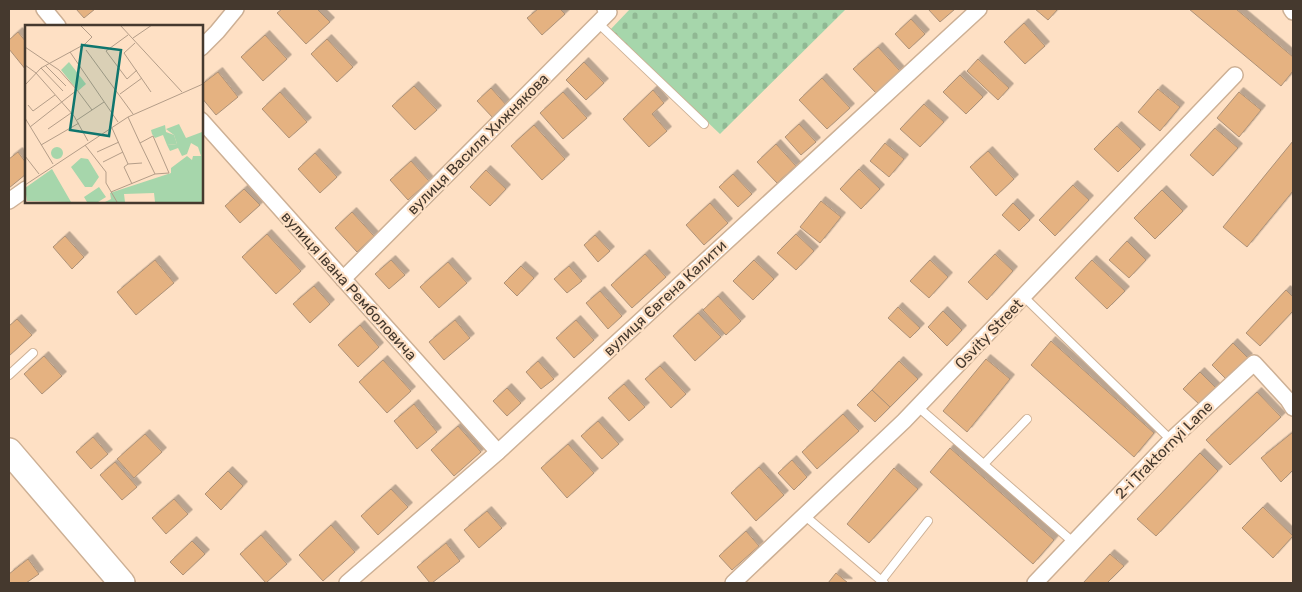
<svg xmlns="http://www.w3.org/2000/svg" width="1302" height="592" font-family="Rubik,sans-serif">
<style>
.cemetery{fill:url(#cemetery-stones)}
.building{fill:#e5b281;stroke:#ae9278;filter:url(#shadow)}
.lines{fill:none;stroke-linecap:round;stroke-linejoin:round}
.lane-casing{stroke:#cdb095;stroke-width:10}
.street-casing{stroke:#cdb095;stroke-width:18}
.primary-casing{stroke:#cdb095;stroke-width:28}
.lane{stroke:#fff;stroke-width:8}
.street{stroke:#fff;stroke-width:15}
.primary{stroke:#fff;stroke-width:25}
.labels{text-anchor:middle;stroke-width:4.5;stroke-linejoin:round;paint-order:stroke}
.street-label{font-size:15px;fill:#45392e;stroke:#fee0c4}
.inset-road{fill:none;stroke:#b49d88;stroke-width:1}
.view{fill:#0f766e;fill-opacity:0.15;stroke:#0f766e;stroke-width:2.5}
.inset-edge{fill:none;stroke:#45392e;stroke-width:2.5}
</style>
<defs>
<pattern id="cemetery-stones" width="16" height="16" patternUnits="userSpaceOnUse" patternTransform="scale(1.25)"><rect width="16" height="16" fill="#a6d6ab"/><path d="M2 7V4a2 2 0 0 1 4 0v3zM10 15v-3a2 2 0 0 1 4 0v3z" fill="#90b893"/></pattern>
<filter id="shadow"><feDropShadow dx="4.5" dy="-4.5" stdDeviation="0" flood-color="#0004"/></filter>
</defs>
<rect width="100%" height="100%" fill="#fee0c4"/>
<path class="cemetery" d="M630,9H846L720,134L610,30Z"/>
<g class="building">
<path d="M76,9H95L84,18Z"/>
<path d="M282,9H317L330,22L306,44L277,13Z"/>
<path d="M538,9H560L565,14L542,35L527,18Z"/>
<path d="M928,9H955L940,22Z"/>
<path d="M1035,9H1058L1048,20Z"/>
<path d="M1189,9H1236L1293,57V71L1281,86Z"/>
<path d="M911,19L925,34L909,49L895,34Z"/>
<path d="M1024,23L1045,46L1025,64L1004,42Z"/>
<path d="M18,32L26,42V70L9,49V40Z"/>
<path d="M265,35L287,59L263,81L241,57Z"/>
<path d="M327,39L353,67L337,82L311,54Z"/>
<path d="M878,47L900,71L876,93L853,69Z"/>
<path d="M978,59L1009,88L998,100L967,71Z"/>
<path d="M584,62L604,83L586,100L566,80Z"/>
<path d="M218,72L238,97L216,115L201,97V85Z"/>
<path d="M960,75L983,97L966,114L943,92Z"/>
<path d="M822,78L850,108L827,129L799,100Z"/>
<path d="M414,86L437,110L415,130L392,106Z"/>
<path d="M491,88L508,107L494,119L477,101Z"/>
<path d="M1158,89L1180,107L1160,131L1138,112Z"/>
<path d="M653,90L664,103L652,114L667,131L649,147L623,119Z"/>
<path d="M280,92L307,122L289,138L262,109Z"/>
<path d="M563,92L587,118L563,139L540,113Z"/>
<path d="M1239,92L1261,110L1239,137L1217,118Z"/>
<path d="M924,104L944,122L920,147L900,129Z"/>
<path d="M799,124L816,142L801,155L785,137Z"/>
<path d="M534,125L565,159L542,180L511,146Z"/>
<path d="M1117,126L1141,149L1118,172L1094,149Z"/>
<path d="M1215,128L1238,148L1213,176L1190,155Z"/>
<path d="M1293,141V191L1247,247L1223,227Z"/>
<path d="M885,143L904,159L889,177L870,161Z"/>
<path d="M776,144L796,166L777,183L757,162Z"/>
<path d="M988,151L1014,179L996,196L970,167Z"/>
<path d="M18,152L26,163V174L9,188V159Z"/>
<path d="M315,153L337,177L320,193L298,169Z"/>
<path d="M411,161L429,181L408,200L390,180Z"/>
<path d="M859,169L880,189L861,209L840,189Z"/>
<path d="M486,170L506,189L490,206L470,187Z"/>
<path d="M733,174L752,194L738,207L719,187Z"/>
<path d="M1073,185L1089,200L1055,236L1039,220Z"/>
<path d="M244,189L260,205L240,223L225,206Z"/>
<path d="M1162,190L1183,211L1155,239L1134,218Z"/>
<path d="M821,201L841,217L820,243L800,227Z"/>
<path d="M710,203L728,223L704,245L686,225Z"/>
<path d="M1013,203L1030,220L1019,231L1002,215Z"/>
<path d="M352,212L374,236L357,252L335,228Z"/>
<path d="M267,234L301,271L276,294L242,257Z"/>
<path d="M796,234L814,251L796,270L777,253Z"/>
<path d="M595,235L610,251L598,262L584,245Z"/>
<path d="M65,236L84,257L72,269L53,247Z"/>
<path d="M1127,241L1146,260L1129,278L1109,260Z"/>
<path d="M645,254L666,277L632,308L611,285Z"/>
<path d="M995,254L1013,271L987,300L968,282Z"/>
<path d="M155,260L174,283L136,315L117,292Z"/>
<path d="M391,260L405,275L389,289L375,274Z"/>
<path d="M754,260L774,279L753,300L733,281Z"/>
<path d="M930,260L948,277L929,298L910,281Z"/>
<path d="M1092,260L1125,291L1107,309L1075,278Z"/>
<path d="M448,262L467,283L439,308L420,287Z"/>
<path d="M521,266L534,278L517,296L504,283Z"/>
<path d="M569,266L582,281L567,293L554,279Z"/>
<path d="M314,286L330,304L310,323L293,304Z"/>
<path d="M1286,290L1293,297V311L1260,346L1246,333Z"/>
<path d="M600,291L622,316L608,329L586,303Z"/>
<path d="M718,296L741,321L726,335L703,310Z"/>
<path d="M898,307L920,328L910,338L888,318Z"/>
<path d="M943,311L962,330L947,346L928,327Z"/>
<path d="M698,313L721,337L695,361L673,336Z"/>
<path d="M17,319L32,335L9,356V326Z"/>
<path d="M455,320L470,338L444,360L429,342Z"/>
<path d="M576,320L594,340L574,358L556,338Z"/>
<path d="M360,325L379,347L358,367L338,345Z"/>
<path d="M1051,341L1154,433L1134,457L1031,365Z"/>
<path d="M1233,343L1248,358L1227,380L1212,365Z"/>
<path d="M44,356L62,376L42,394L24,374Z"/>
<path d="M986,359L1010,379L967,432L943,411Z"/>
<path d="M383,360L411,391L387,413L359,382Z"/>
<path d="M538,361L554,379L541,389L526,372Z"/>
<path d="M899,361L918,379L890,407L872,390Z"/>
<path d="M660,366L686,394L671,408L645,379Z"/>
<path d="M1200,372L1216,388L1200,405L1183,389Z"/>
<path d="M624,384L645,407L629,421L608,398Z"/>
<path d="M507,388L521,403L507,416L493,401Z"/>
<path d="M872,390L890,407L875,422L857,405Z"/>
<path d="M1257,392L1281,417L1230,465L1206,440Z"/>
<path d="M414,404L437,432L417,449L394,421Z"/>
<path d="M843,414L859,431L817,469L802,452Z"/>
<path d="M598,421L619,444L602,459L581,436Z"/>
<path d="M458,426L481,452L454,476L431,450Z"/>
<path d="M1293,432V470L1281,482L1261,458Z"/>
<path d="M145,434L162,452L134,478L117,459Z"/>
<path d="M93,437L108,454L91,469L76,452Z"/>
<path d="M568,444L594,473L567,498L541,468Z"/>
<path d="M950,448L1054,540L1033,564L930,472Z"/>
<path d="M1200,453L1218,471L1156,536L1137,519Z"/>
<path d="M792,460L807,477L794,490L778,473Z"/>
<path d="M115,462L137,487L122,500L100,475Z"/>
<path d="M759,467L784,495L756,521L731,493Z"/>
<path d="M894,468L918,489L869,543L847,524Z"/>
<path d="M228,471L243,486L221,510L205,494Z"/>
<path d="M391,489L408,507L378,535L361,516Z"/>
<path d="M174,499L188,514L166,534L152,518Z"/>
<path d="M1263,507L1293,536L1273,558L1242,528Z"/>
<path d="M487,511L502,528L479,548L464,530Z"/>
<path d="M331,525L355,552L323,581L299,555Z"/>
<path d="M746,531L759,546L732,570L719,556Z"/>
<path d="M261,535L287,564L266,583L240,554Z"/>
<path d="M192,541L205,554L183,575L170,562Z"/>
<path d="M446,543L460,561L432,583H430L417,567Z"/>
<path d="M1110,554L1124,566L1107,583H1083Z"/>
<path d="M28,559L39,574L26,583H9V574Z"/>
<path d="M836,573L848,583H828Z"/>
</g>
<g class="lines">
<g class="lane-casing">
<g id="lane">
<path d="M598,23L704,124"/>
<path d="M1024,297L1171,440"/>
<path d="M9,375L33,353"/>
<path d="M918,407L1073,542"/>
<path d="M984,464L1027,419"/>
<path d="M804,515L884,583"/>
<path d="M881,581L928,521"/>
</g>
</g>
<g class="street-casing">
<g id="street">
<path d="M44,9L58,26"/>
<path d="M1291,9L1293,12"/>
<path d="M201,48L217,32L236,9"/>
<path d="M201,120L498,452"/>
<path d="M9,201L26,189"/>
<path d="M343,279L609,12L605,9"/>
<path d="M347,583L498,452L979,9"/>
<path d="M733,583L904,421L1235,75"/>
<path d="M1035,583L1171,440L1254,363L1288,400L1293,408"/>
</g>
</g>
<g class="primary-casing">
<path id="primary" d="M9,451L122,583"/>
</g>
<use href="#lane" class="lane"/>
<use href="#street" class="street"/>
<use href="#primary" class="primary"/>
</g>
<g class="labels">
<g class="street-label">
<text transform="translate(478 144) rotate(-45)" y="5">вулиця Василя Хижнякова</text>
<text transform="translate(349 286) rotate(48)" y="5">вулиця Івана Ремболовича</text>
<text transform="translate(665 298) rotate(-43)" y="5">вулиця Євгена Калити</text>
<text transform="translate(989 334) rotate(-46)" y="5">Osvity Street</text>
<text transform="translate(1164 450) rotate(-45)" y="5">2-i Traktornyi Lane</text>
</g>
</g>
<g transform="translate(25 25)">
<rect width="178" height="178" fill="#fee0c4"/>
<path d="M140,100L141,107L149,110L152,119L142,120L138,110L130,113L127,109L126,105Z" fill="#a6d6ab"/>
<path d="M154,99L161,113L177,107V177H130L129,168L99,169L100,177H80L86,174L85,168L146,148V143L162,131L167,135L168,131H176L173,122L166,118L162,129L157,131L153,123L145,126L142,120L152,119L149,110L141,104ZM26 128a6 6 0 1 1 12 0a6 6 0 1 1-12 0ZM27,144L46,177L2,176L0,163Z" fill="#a6d6ab"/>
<path d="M44,37L61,59L53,66L36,45Z" fill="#a6d6ab"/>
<path d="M56,133L63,134L74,152L67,162H60L46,142ZM74,162L81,172L73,177H62L59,172Z" fill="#a6d6ab"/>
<path class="inset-road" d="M95,0L157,67M103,10L81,26L102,54L112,45M108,13L127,0M110,18L99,28L126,67M0,22L34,45L52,65M61,25L108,89M45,27L93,97M0,40L11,48L49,91L63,116M20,40L41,61M16,43L38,66M0,60L16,43L60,19L67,12L55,0M95,69L117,53M3,80L8,86L30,70M103,92L115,118M0,93L28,139M52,95L79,77M5,102L52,65L67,85M87,103L103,139L117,138M23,104L46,88M16,120L54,98M60,120L81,147V158L92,177M72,127L94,117M0,131L14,149M78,137L98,127M103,139L99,142L107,159M0,160L103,92L178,59M86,167L130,149L144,148L128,111L115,118L130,149"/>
<path class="view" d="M57,20L96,25L84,111L45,105Z"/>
<rect width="178" height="178" class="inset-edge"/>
</g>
<rect width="1302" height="592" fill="none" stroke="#45392e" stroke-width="20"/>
</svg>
